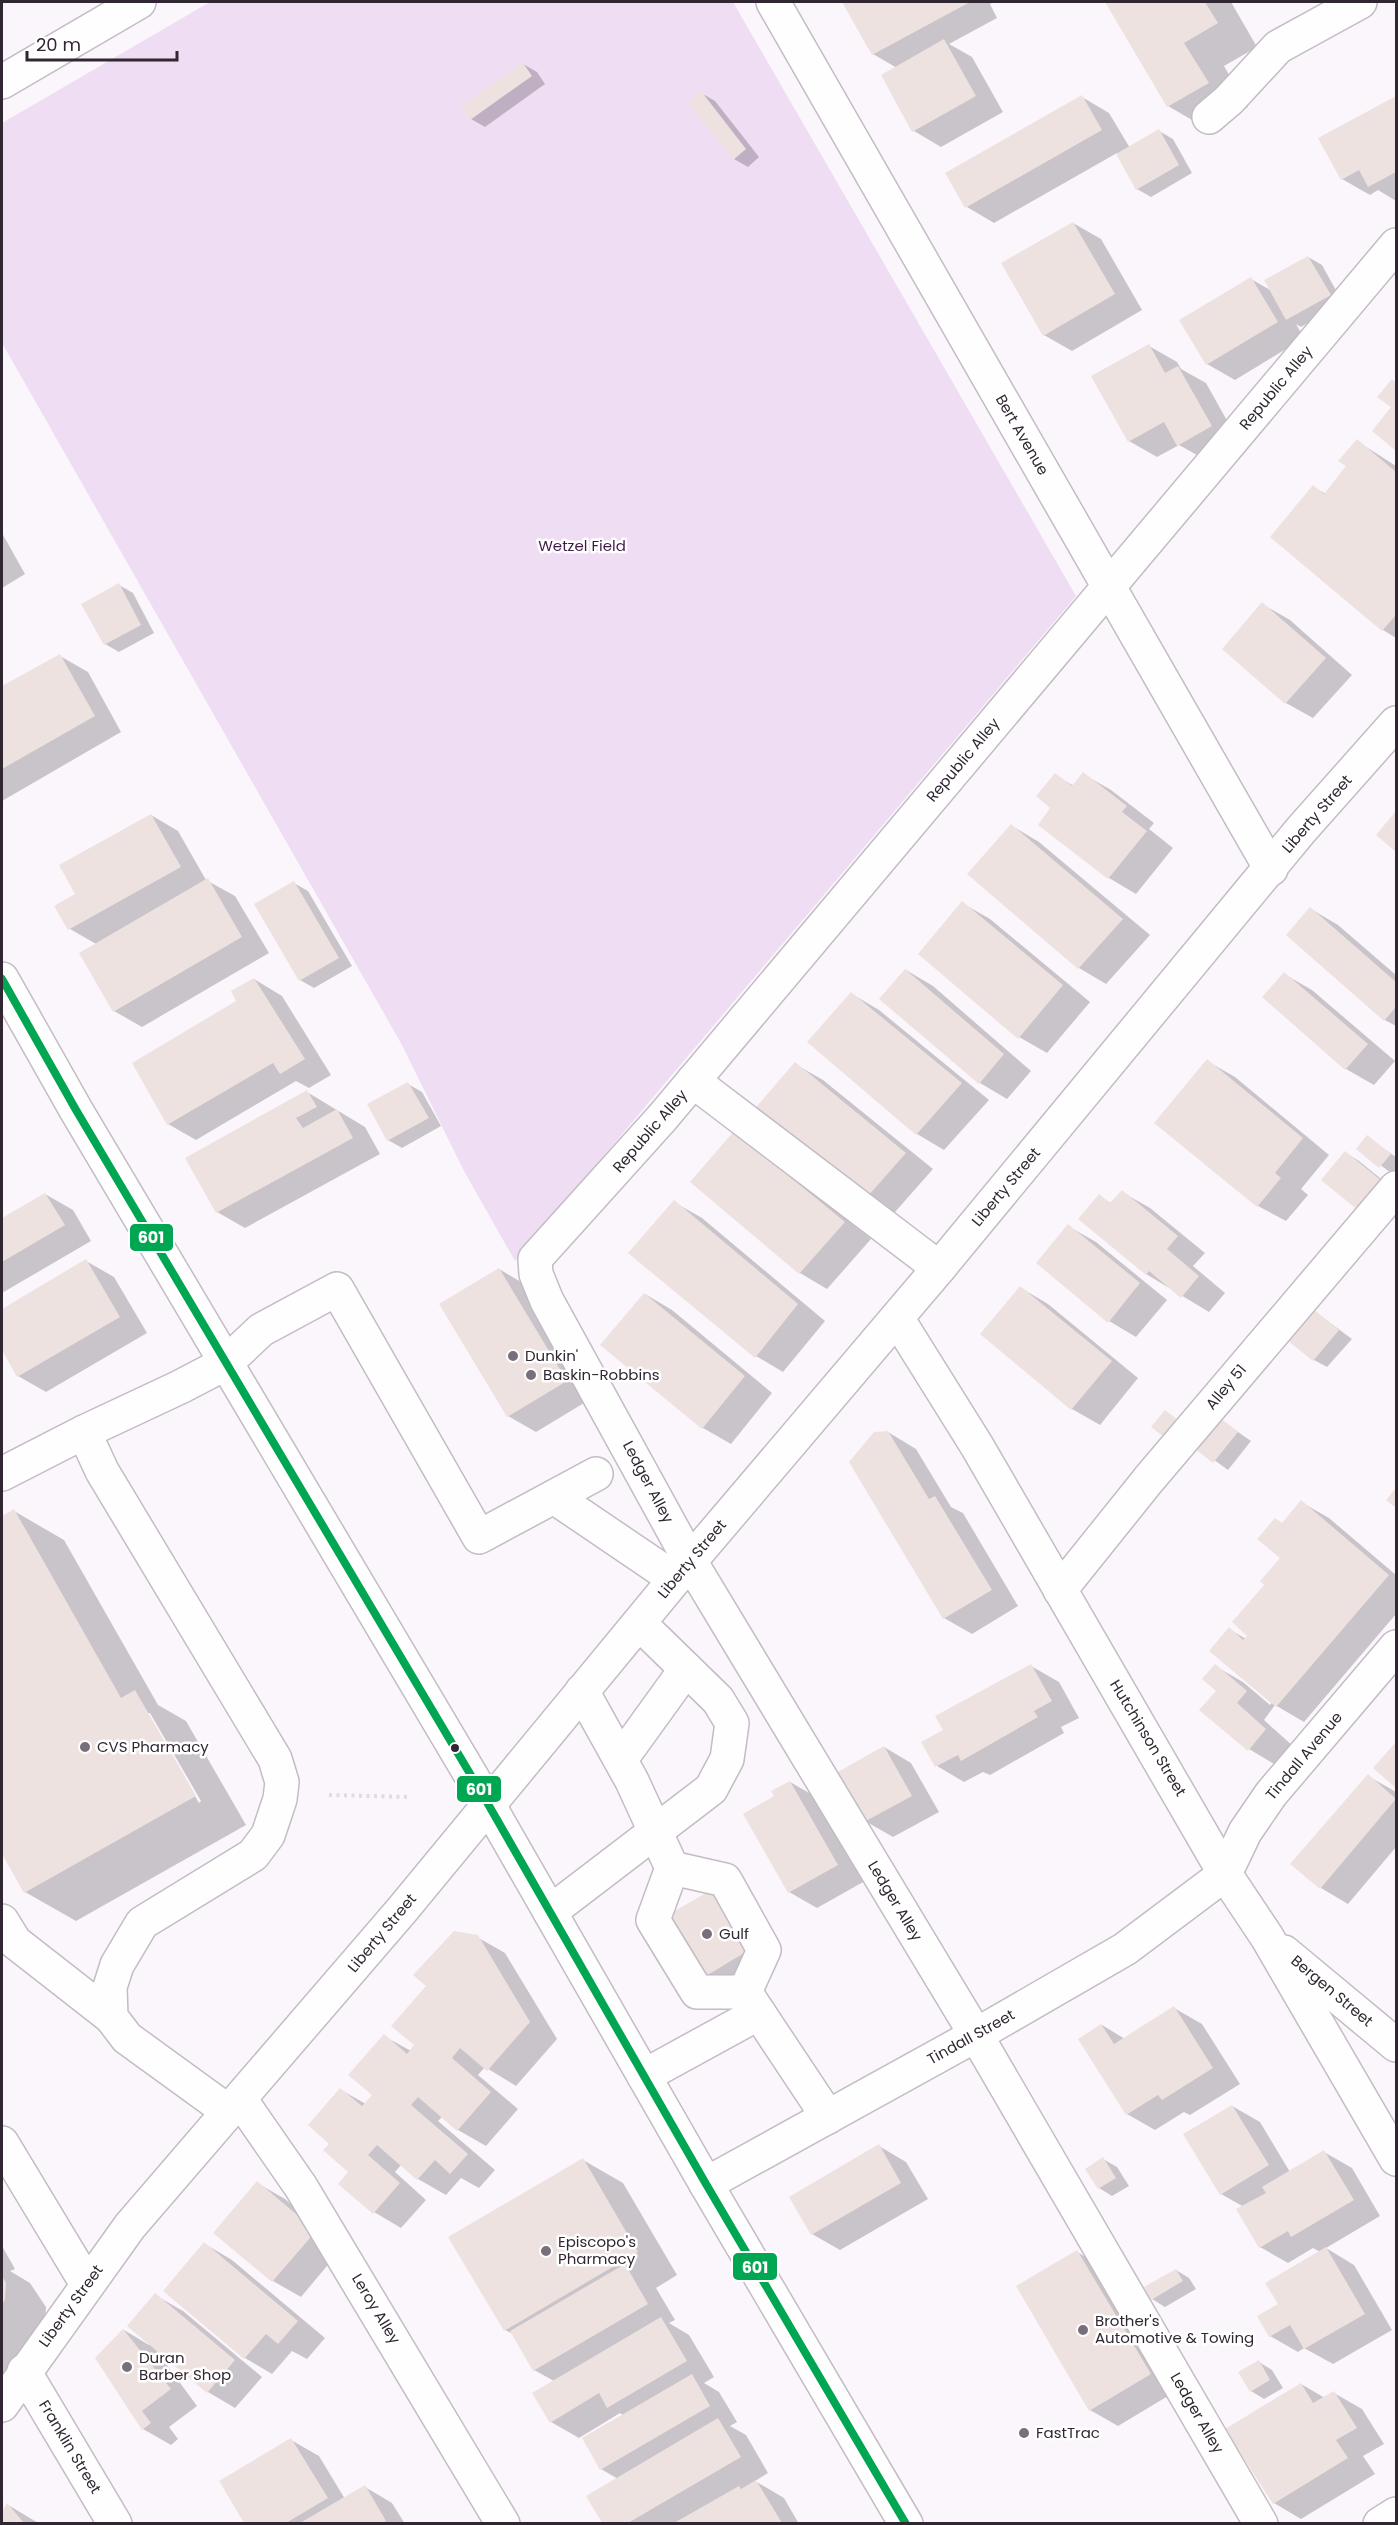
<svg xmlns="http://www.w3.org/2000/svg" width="1398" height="2525" font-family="Poppins,sans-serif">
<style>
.green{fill:#eeddf3}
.shadow{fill:#0003;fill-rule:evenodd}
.building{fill:#ede2e0}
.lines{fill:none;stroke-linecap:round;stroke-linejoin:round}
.minor-casing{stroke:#c3bcc4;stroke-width:36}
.path{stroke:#dedcde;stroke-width:4;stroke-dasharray:3 4.5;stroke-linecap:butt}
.minor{stroke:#fefeff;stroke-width:33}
.bus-1-casing{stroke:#fff;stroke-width:12}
.bus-1{stroke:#00a651;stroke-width:8}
.poi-dot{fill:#776f79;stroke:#fff;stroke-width:2}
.bus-dot{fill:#302732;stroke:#fff;stroke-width:2}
.labels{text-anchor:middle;stroke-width:5;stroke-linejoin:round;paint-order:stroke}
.street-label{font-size:15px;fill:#302732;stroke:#fff}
.park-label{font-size:15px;fill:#401b49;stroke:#fff}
.poi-label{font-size:15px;fill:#302732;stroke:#fff;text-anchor:start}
.line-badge{stroke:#fff;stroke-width:2}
.badge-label{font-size:16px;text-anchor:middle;font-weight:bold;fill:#fff}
</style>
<rect width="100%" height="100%" fill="#fbf6fc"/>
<path class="green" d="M210,2H733L1076,596L515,1261L464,1171L402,1045L2,343V123Z"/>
<g class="shadow">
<path d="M844,2H995L990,4L997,18L949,44L972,57L1003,112L941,147L914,131L897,68L873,54Z"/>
<path d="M1107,2H1231L1257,47L1224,66L1248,107L1209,130L1168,106Z"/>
<path d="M523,64L537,72L545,84L485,127L471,119Z"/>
<path d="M701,93L715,101L759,157L748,167L734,159Z"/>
<path d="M1082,97L1109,113L1130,148L1159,131L1173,139L1192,173L1151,197L1137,189L1117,153L994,223L967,207L947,174Z"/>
<path d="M1396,98V201L1378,190L1370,195L1342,179L1320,139Z"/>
<path d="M1073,223L1101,239L1142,310L1072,351L1044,335Z"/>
<path d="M1308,257L1322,265L1343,303L1301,327L1296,324L1304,338L1235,380L1207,364L1251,279L1272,291Z"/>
<path d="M1149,346L1177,362L1181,369L1206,383L1239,442L1206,460L1179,445L1157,457L1129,441Z"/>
<path d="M1392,381L1396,383V449L1374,430L1393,407Z"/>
<path d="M1357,441L1396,466V638L1383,630L1272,537L1313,487L1326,494L1348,466Z"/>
<path d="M2,533L25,574L2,588Z"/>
<path d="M119,585L133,593L154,633L119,652L105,644L83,604Z"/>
<path d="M1262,604L1290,620L1352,675L1313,718L1286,703Z"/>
<path d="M60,656L88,672L121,732L2,801V687Z"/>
<path d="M1083,774L1111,790L1154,823L1149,829L1173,848L1136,894L1109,878L1040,824L1053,808L1055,775L1074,786Z"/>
<path d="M1396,813V850L1378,834Z"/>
<path d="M151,815L178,831L206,880L235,896L269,953L142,1027L114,1011L96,944L70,929L56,907L77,895Z"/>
<path d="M1012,826L1039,842L1150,935L1106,984L1079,968Z"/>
<path d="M294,883L308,891L352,966L314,988L300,980Z"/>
<path d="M962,903L990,919L1090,1002L1047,1053L1019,1037Z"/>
<path d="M1311,909L1338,925L1396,975V1026L1385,1020L1288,935Z"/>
<path d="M906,970L933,986L1031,1071L1007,1099L980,1083L881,998Z"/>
<path d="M1284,974L1312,990L1395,1061L1374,1085L1346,1069L1264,997Z"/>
<path d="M254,979L282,996L331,1075L309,1088L296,1081L196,1140L168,1124L238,1002Z"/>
<path d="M852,994L879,1010L989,1100L944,1150L917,1134Z"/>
<path d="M1207,1061L1235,1077L1329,1155L1301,1189L1308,1195L1286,1221L1258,1206Z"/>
<path d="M795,1064L823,1080L933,1169L888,1220L860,1204Z"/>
<path d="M408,1084L422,1092L441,1126L402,1148L388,1140Z"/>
<path d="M307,1092L365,1127L380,1154L245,1228L217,1212Z"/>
<path d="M1367,1137L1396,1157V1172L1394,1175L1358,1149Z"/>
<path d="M762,1149L871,1239L827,1289L800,1273Z"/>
<path d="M1346,1153L1359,1161L1396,1191L1360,1210Z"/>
<path d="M1122,1192L1150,1208L1205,1253L1193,1266L1225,1293L1209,1312L1146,1274L1099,1196L1112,1204Z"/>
<path d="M45,1194L73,1210L91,1241L2,1293V1219Z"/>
<path d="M674,1202L702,1218L825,1321L783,1372L756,1356Z"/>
<path d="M1068,1226L1096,1242L1167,1300L1136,1337L1109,1321Z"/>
<path d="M86,1261L114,1277L147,1333L46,1392L18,1376L2,1346V1311Z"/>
<path d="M499,1269L526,1285L594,1397L536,1432L508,1416L441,1305Z"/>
<path d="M1021,1288L1048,1304L1138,1378L1100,1425L1072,1409L982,1334Z"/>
<path d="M645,1294L672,1310L772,1393L731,1444L703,1428L602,1345Z"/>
<path d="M1314,1311L1352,1339L1327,1367L1314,1360Z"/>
<path d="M1218,1418L1251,1441L1228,1470L1195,1446Z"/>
<path d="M888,1432L916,1449L951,1507L963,1513L1018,1606L972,1634L944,1618Z"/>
<path d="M1301,1502L1329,1518L1396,1575V1614L1304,1722L1275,1705L1264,1720L1293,1746L1276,1765L1249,1749L1218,1690L1215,1666L1243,1682L1270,1705L1272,1702L1229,1629L1246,1639L1266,1585L1282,1558L1283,1524Z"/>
<path d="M14,1511L64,1540L158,1705L186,1721L246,1825L76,1921L25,1892L2,1851V1518ZM147,1713H150L201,1801L199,1803Z"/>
<path d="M1031,1666L1059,1682L1079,1718L1061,1727L1064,1733L990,1775L983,1772L964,1782L937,1766L945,1730Z"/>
<path d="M1396,1744V1786L1376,1768Z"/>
<path d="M884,1747L911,1763L939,1812L893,1837L865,1821Z"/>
<path d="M1368,1776L1396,1792V1847L1348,1904L1321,1888Z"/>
<path d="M790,1782L818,1798L865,1881L817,1908L789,1892L776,1797Z"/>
<path d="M666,1918L762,1958L715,1986L702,1978Z"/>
<path d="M477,1937L505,1953L557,2039L516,2086L485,2067L478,2075L518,2109L486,2146L458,2130L443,2116L438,2121L495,2170L479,2188L461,2178L446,2195L418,2179L401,2165L395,2172L426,2200L401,2228L374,2212L331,2144L341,2090L366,2104L374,2094L384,2036L411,2051Z"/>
<path d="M1174,2008L1202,2024L1240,2084L1190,2115L1184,2112L1155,2130L1127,2114L1080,2039L1102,2025L1125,2039Z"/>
<path d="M1232,2106L1260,2122L1290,2172L1324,2152L1352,2168L1380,2216L1326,2248L1354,2265L1392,2330L1333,2364L1304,2348L1298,2352L1270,2336L1280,2305L1320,2252L1313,2248L1288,2263L1260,2247L1244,2207L1221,2194Z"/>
<path d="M879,2146L906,2162L928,2199L840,2250L812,2234Z"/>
<path d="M1103,2159L1117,2167L1129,2186L1112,2196L1099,2188Z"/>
<path d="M583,2160L623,2183L677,2275L656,2288L675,2320L669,2323L689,2335L714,2377L704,2383L719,2392L737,2422L730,2426L746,2435L768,2473L755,2481L784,2498L799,2524H604L588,2496L618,2479L601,2469L624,2416L620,2413L579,2438L551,2422L554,2381L534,2370L515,2335L505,2330Z"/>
<path d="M257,2183L285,2199L342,2248L301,2297L273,2281Z"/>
<path d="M205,2244L232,2260L325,2338L307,2359L292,2351L272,2374L245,2358L165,2291Z"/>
<path d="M2,2246L15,2269L10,2271L30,2283L46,2307L45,2323L2,2388Z"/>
<path d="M1077,2252L1105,2268L1178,2390L1118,2426L1090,2410Z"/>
<path d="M1176,2270L1189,2278L1196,2289L1165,2307L1152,2299Z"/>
<path d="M155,2295L183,2311L262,2377L235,2408L208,2392L153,2346L197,2406L169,2427L178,2439L171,2445L143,2429L124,2330L149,2345Z"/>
<path d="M1259,2362L1272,2370L1283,2388L1264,2399L1251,2391Z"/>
<path d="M1301,2384L1325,2398L1334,2393L1362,2409L1384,2444L1363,2456L1375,2474L1301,2519L1274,2503Z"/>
<path d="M291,2440L319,2456L345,2499L365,2487L392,2503L405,2524H246L221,2481Z"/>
<path d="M8,2505L40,2524H2V2514Z"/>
</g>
<g class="building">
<path d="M842,2H970L872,55Z"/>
<path d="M1105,2H1205L1218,23L1184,43L1209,83L1167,107Z"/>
<path d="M944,39L976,96L912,132L881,75Z"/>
<path d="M523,63L532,76L470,120L460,107Z"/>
<path d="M701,91L746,149L733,160L688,102Z"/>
<path d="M1082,95L1102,130L965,208L945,173Z"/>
<path d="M1396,96V172L1368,187L1359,170L1341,180L1318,138Z"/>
<path d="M1159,129L1179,165L1136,190L1116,154Z"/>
<path d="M1073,222L1115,294L1043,336L1001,263Z"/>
<path d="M1308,256L1331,295L1286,320L1264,280Z"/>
<path d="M1251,277L1278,322L1206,365L1179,320Z"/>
<path d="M1149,344L1165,373L1178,366L1212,426L1177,446L1164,422L1128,442L1091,376Z"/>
<path d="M1392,379L1396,383V451L1372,431L1391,407L1377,397Z"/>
<path d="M1357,439L1396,472V615L1382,631L1270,537L1313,485L1324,494L1346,466L1338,461Z"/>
<path d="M119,583L141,625L104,645L81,604Z"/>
<path d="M1262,602L1326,658L1285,704L1222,649Z"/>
<path d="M60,654L95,716L2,769V686Z"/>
<path d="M1083,772L1127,806L1122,812L1147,831L1108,879L1038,825L1050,808L1036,796L1055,773L1072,786Z"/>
<path d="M1396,811V852L1376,835Z"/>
<path d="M151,814L181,867L68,930L54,906L75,894L59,865Z"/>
<path d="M1011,824L1123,919L1078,969L967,874Z"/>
<path d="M208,878L242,937L113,1012L79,953Z"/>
<path d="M294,881L339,958L299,981L254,904Z"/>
<path d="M962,901L1063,985L1018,1039L918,954Z"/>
<path d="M1310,907L1396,982V1007L1384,1021L1286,935Z"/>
<path d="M905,969L1004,1054L979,1084L879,999Z"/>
<path d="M1284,972L1368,1044L1345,1070L1262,997Z"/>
<path d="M254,978L305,1059L280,1074L273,1063L167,1125L132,1063L236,1001L231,991Z"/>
<path d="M851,992L962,1083L916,1135L807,1042Z"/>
<path d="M1207,1059L1303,1138L1275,1173L1281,1178L1257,1207L1154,1123Z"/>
<path d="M795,1062L906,1153L860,1205L751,1113Z"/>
<path d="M408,1082L429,1118L387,1141L367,1104Z"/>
<path d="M307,1090L317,1107L296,1118L303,1128L337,1109L353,1138L216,1213L185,1158Z"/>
<path d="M734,1131L845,1222L799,1274L690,1182Z"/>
<path d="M1367,1135L1391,1154L1379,1168L1356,1149Z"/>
<path d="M1345,1151L1383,1182L1359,1211L1321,1180Z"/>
<path d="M1122,1190L1178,1236L1167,1249L1199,1276L1181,1298L1149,1271L1146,1275L1078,1219L1099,1194L1110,1203Z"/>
<path d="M45,1193L65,1225L2,1262V1218Z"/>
<path d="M674,1200L798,1304L755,1358L628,1253Z"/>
<path d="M1068,1224L1140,1283L1108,1323L1036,1263Z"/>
<path d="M86,1259L120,1317L17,1377L2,1350V1309Z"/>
<path d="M499,1268L567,1381L507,1417L439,1304Z"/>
<path d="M1020,1286L1112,1361L1071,1410L980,1334Z"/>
<path d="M644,1293L745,1376L702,1429L600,1345Z"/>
<path d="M1313,1309L1339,1330L1313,1361L1287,1340Z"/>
<path d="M1165,1410L1178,1420L1164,1437L1151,1427Z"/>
<path d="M1218,1416L1238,1432L1213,1463L1193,1447Z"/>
<path d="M888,1431L929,1499L935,1496L992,1590L943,1619L849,1462L874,1432Z"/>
<path d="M1396,1488V1508L1386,1500Z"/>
<path d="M1301,1500L1389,1575L1276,1707L1209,1651L1229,1627L1243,1640L1247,1636L1232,1622L1264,1585L1260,1581L1280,1558L1257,1539L1275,1518L1282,1523Z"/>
<path d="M14,1509L121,1698L135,1690L196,1796L24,1893L2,1854V1516Z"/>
<path d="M1031,1664L1052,1701L1034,1711L1038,1717L961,1761L958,1755L935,1767L921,1742L943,1730L935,1716Z"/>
<path d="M1215,1664L1247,1691L1237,1703L1266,1729L1248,1751L1199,1710L1216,1691L1202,1679Z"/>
<path d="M1396,1742V1788L1373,1768Z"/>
<path d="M884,1746L912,1796L864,1822L836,1773Z"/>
<path d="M1368,1774L1396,1799L1320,1889L1290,1864Z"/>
<path d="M790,1781L838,1865L788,1893L743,1814L774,1796L771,1791Z"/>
<path d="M713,1889L749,1950L701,1979L664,1917Z"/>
<path d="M454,1931L478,1935L530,2022L487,2071L460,2048L452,2058L491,2092L457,2131L418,2097L411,2105L468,2154L450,2174L435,2160L417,2180L377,2145L370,2153L368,2155L400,2183L373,2214L338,2184L348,2172L323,2150L329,2144L308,2125L340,2088L362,2106L372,2095L348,2075L384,2034L407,2054L414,2045L391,2026L426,1986L413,1975Z"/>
<path d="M1174,2006L1213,2068L1162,2100L1158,2095L1126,2115L1078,2039L1101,2024L1114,2044Z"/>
<path d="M1232,2105L1269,2165L1220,2195L1183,2134Z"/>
<path d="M879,2144L901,2183L811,2235L789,2197Z"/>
<path d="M1324,2150L1354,2200L1291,2237L1288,2231L1259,2248L1236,2209L1266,2193L1262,2187Z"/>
<path d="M1103,2157L1116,2178L1098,2189L1085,2169Z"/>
<path d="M583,2158L638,2252L504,2331L448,2237Z"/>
<path d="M257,2181L316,2231L272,2282L213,2233Z"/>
<path d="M204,2242L298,2321L278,2344L266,2334L244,2359L163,2291Z"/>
<path d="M1326,2247L1365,2314L1304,2349L1290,2325L1269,2337L1257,2316L1278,2304L1265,2283Z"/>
<path d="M1077,2250L1151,2374L1089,2411L1016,2286Z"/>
<path d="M625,2264L648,2304L533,2371L510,2331Z"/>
<path d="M1176,2269L1183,2281L1151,2300L1144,2287Z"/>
<path d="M2,2276L6,2283L5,2299L2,2305Z"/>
<path d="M155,2293L235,2360L207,2393L127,2326Z"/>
<path d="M661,2317L687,2361L607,2408L599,2393L550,2423L532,2393Z"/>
<path d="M123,2329L171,2389L142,2411L151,2423L142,2430L95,2358Z"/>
<path d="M1259,2360L1270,2380L1250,2392L1238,2372Z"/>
<path d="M692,2374L710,2406L600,2470L582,2438Z"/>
<path d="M1301,2383L1313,2403L1334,2391L1357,2428L1336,2440L1348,2458L1273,2504L1225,2429Z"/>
<path d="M718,2418L741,2457L628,2523H602L586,2496Z"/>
<path d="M291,2438L328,2498L286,2523H244L219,2481Z"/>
<path d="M756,2480L782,2523H674L739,2486L741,2489Z"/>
<path d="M365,2485L386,2521L381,2523H300Z"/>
<path d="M7,2503L24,2523H2V2511Z"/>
</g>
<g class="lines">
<g class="minor-casing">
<g id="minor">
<path d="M773,2L1271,869"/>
<path d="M2,82L139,2"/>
<path d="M1209,117L1229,100L1278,47L1360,2"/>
<path d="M2,979L76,1110L488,1804L706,2184L906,2524"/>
<path d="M693,1081L939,1268"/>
<path d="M897,1318L977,1446L1225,1874L1267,1937L1396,2159"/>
<path d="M2,1474L84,1432"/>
<path d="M554,1497L675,1579"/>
<path d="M1060,1590L1149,1479L1396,1188"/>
<path d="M582,1691L632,1781L672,1868L725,1880L764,1950L745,1992L828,2117"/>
<path d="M621,1759L686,1669"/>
<path d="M672,1868L653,1920L697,1992H745"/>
<path d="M550,1912L711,1789L727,1759L732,1723L718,1700L639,1623"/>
<path d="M2,1921L15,1942L111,2017"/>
<path d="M1284,1952L1396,2045"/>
<path d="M644,2076L759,2013"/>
<path d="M240,2099L301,2187L503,2524"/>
<path d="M229,2112L127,2038L111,2017L110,1987L117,1965L142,1923L253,1855L268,1835L280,1799L282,1782L275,1759L102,1471L84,1432L180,1387L226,1363L261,1330L337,1289L479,1537L596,1474"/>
<path d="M2,2143L87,2284"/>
<path d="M706,2184L976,2035L1125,1949L1225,1874L1245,1832L1271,1794L1396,1647"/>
<path d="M24,2371L115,2524"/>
<path d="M2,2405L130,2226L402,1910L675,1579L939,1268L1301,830L1396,723"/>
<path d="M1261,2524L976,2035L690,1561L547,1301L536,1274L535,1259L662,1118L1396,245"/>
<path d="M1380,2524L1396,2514"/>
</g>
</g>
<path class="path" d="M329,1795L411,1797"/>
<use href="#minor" class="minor"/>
<g class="bus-1-casing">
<path id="bus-1" d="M2,979L76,1110L488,1804L706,2184L906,2524"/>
</g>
<use href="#bus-1" class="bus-1"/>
</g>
<g class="poi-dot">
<circle cx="513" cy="1356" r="6"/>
<circle cx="531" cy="1375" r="6"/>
<circle cx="85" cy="1747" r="6"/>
<circle cx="707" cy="1934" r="6"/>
<circle cx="546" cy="2251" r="6"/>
<circle cx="1083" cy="2330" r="6"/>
<circle cx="127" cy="2367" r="6"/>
<circle cx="1024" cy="2433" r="6"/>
</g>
<circle class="bus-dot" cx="455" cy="1748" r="5"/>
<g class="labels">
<g class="street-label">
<text transform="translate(1276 388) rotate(-50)" y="5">Republic Alley</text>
<text transform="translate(1022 435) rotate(60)" y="5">Bert Avenue</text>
<text transform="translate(963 760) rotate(-50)" y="5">Republic Alley</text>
<text transform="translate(1317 814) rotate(-49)" y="5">Liberty Street</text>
<text transform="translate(650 1131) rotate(-49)" y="5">Republic Alley</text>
<text transform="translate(1006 1187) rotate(-50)" y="5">Liberty Street</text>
<text transform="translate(1226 1387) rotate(-50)" y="5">Alley 51</text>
<text transform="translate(648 1482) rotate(62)" y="5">Ledger Alley</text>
<text transform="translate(692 1559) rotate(-50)" y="5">Liberty Street</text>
<text transform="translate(1148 1738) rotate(59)" y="5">Hutchinson Street</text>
<text transform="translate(1304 1756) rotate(-50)" y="5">Tindall Avenue</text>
<text transform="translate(895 1901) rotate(59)" y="5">Ledger Alley</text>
<text transform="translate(382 1933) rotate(-50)" y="5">Liberty Street</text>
<text transform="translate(1332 1991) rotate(40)" y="5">Bergen Street</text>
<text transform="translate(971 2037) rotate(-29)" y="5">Tindall Street</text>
<text transform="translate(71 2306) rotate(-54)" y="5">Liberty Street</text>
<text transform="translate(376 2309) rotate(59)" y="5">Leroy Alley</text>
<text transform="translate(1197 2413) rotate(60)" y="5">Ledger Alley</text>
<text transform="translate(70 2447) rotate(59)" y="5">Franklin Street</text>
</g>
<g class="park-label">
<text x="582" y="551">Wetzel Field</text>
</g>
<g class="poi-label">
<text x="525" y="1361">Dunkin'</text>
<text x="543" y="1380">Baskin-Robbins</text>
<text x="97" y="1752">CVS Pharmacy</text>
<text x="719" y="1939">Gulf</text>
<text x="558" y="2247">Episcopo's<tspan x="558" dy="17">Pharmacy</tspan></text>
<text x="1095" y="2326">Brother's<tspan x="1095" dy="17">Automotive &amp; Towing</tspan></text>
<text x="139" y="2363">Duran<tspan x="139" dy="17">Barber Shop</tspan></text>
<text x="1036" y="2438">FastTrac</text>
</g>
</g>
<g class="line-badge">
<rect x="129" y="1223" width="45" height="29" rx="6" fill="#00a651"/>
<rect x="456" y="1775" width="46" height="28" rx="6" fill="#00a651"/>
<rect x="732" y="2252" width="46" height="29" rx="6" fill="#00a651"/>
</g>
<g class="badge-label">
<text x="151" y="1243">601</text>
<text x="479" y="1795">601</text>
<text x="755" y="2273">601</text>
</g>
<rect width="1398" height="2525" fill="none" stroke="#302732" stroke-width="6"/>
<path d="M27 51v9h150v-9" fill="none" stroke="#302732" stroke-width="3"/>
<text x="36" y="51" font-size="18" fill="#302732" stroke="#ffffff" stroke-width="4.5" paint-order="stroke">20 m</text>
</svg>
